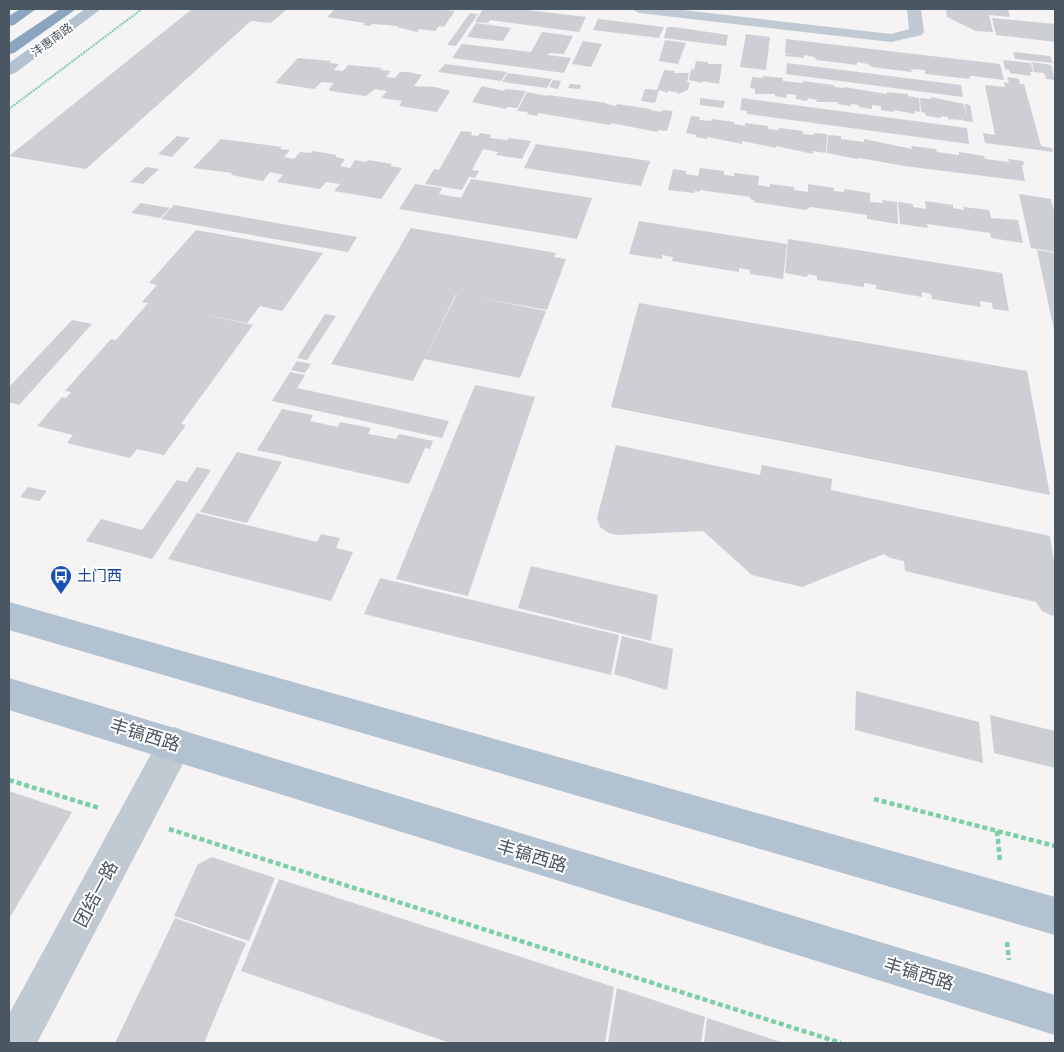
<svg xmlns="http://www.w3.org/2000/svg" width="1064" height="1052" font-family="Rubik,'Noto Sans SC',sans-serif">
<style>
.building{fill:#cdcfd5}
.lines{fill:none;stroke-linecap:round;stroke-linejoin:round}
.path-far1{stroke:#7ad0a6;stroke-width:2;stroke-dasharray:2 1;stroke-linecap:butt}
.path{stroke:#7ad0a6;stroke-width:4.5;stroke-dasharray:5 3;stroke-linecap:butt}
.minor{fill:#c1cad2;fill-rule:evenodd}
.major{fill:#b3c2d1;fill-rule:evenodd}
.highway{fill:#8ba5c1;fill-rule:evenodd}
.labels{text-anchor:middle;stroke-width:4;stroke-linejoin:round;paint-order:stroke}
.far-street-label{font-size:12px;fill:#4a5661;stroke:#fff}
.transit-label{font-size:15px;fill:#164399;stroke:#fff;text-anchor:start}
.near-street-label{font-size:18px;fill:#4a5661;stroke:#fff}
</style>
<rect width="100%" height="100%" fill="#f5f3f3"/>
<g class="building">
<path d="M192,9H287L271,23L251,21L86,169L9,156Z"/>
<path d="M335,9H434L455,11L444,27L439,26L435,31L419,29L417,32L397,27L398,26L372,24L370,26L363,25L365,23L327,17Z"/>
<path d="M483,9H519L586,17L579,32L490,20L488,23L475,22Z"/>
<path d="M946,9H1008L1010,17L989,15L993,32L976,31L947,17Z"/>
<path d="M470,13L478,14L456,46L447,45Z"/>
<path d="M992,18L1055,24V42L996,35Z"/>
<path d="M598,19L664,27L659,38L593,30Z"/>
<path d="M476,23L511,28L503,41L467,37Z"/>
<path d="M667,27H675L728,35L726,46L664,38Z"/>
<path d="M542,32L573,36L564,54L549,53L548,55L571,58L564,73L452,58L462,44L531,52Z"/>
<path d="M746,34L770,37L766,70L740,67Z"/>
<path d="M786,39L1000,64L1004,80L972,76L969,77L970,79L925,74V70L911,69L912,72L872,67L868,64L857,62V65L817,60L814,57L804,55V58L785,56V54H792L785,53Z"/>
<path d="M665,40L686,43L678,64L659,61Z"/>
<path d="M583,41L602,44L591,67L572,64Z"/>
<path d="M1013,52L1050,56L1053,63L1015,59Z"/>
<path d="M298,58L331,61L329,63L339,64L334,70L343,71L348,65L382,68L380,70L391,71L386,77L395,78L400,72H408L422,75L414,86L435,87L450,91L437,112L399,106L402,101L381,98L387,91L375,89L366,96L330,91L329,89L334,83L322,82L314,89L275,83Z"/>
<path d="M1003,60L1031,63L1033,72H1030L1031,76L1010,73L1009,70L1005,69Z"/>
<path d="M696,61L708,62V64H722L719,84L702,81V83L689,80L691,69L694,70Z"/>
<path d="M1032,62L1051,65L1055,80L1046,79L1044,73L1034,72Z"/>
<path d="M787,63L961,85L963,97L786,74Z"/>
<path d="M445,64L507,72L501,81L438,72Z"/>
<path d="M664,70L675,71L674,73H689L687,82H690L688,90L678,94L677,92L668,91V93L659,90L655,103L641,101L645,89L657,90Z"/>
<path d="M508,73L552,79L547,88L502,82Z"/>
<path d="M763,76L783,78V81L803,83V81L834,85V87L844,88V87L887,94V92L908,94V96L919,98L920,112L915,111V114L894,110V112L881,110V106L872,105V109L859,107V105L851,104V106L838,104V102H816L817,100L808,98L807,101L796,99V95L787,94L786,98L775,96V94H755V89L750,88L752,77L763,78Z"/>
<path d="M1007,77L1019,79L1020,84H1024L1041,146L1052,148L1053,152L985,143L983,133L995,135L985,85L1005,87L1004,82L1009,83Z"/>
<path d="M553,80L561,81L558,89L549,87Z"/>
<path d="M570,84L581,85L580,89L568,88Z"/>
<path d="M482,86L504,91L505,89L526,91L517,108L507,107L506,109L472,102Z"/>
<path d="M527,92L547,96L548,95L607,103L606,104L616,106L617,104L651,109L650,110L662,112V110L673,111L667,131L658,130L657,132L611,123L610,125L538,113L537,116L527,114L528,112L517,111Z"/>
<path d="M931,97L964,104L966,117L965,104L970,105L973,122L963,121L962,116V120L948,119V117L941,116V118L926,116L925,113L921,112L920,98L931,99Z"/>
<path d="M700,98L725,101L723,108L700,105Z"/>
<path d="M742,98L967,128L969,144L747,114V111L740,110Z"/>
<path d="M691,116L700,117L699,120L711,121L712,119L734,122V124L745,126V123L768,126V129L779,130V128L803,131V134L814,135V133L827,134L826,153L813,151V154L776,146V148L742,141V144L708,137L707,139L696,137V135L686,133Z"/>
<path d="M461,131L472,132L471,135L478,136L480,133L491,135L490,138L507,140L509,138L531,141L522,159L496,155L498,152L483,149L472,170L479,171L475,178L469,177L462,190L425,184L434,169L439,170Z"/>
<path d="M828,135L841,136V139L864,142V139L912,149L911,146L936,149L937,152L959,155V152L984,156L985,159L1009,162L1008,159L1023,161L1024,165H1022L1025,181L904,166L860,158L857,159L827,153Z"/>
<path d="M177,136L190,138L172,157L158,154Z"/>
<path d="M221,139L282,147L280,149L290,150L284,157L294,159L300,152L311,153L313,151L337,155L335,157L345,159L340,166L350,168L355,160L366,162L368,160L392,164L390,166L402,168L381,199L334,191L340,184L326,182L320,189L277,182L283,175L270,172L263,181L231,175L232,173L193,168Z"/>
<path d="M536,144L650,161L641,186L524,168Z"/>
<path d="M146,167L159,169L143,184L130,182Z"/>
<path d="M700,168L724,171V175L734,176V173L759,176L758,185L770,187V184L794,187V190L808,192V184L834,188V191L844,192V189L870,193V202L883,203L882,200L897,202L898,224L867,219V215L811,207L806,210L754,202V200L750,199V197L700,190L699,192L695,191L694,193L668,190L673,169L686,171V174L698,176Z"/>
<path d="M471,179L592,198L577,239L399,209L415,184L442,188L439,194L461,198Z"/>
<path d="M1019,194L1051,199L1055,215V252L1031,248Z"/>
<path d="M925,201L953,205V208L964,210L963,207L989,210L991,218L1018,220L1023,243L991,238L990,233L927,224L928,228L900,224L898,202L913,204V207L926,209Z"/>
<path d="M141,203L170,208L160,218L131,213Z"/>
<path d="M174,205L357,237L348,252L161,219Z"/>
<path d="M639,221L787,244L783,279L750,274V270L739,268V272L672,261L673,257L662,255V259L629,254Z"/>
<path d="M411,228L556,253L554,257L566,259L547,310L474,297L546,311L520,378L424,359L457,294H456L413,381L331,364Z"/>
<path d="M196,230L323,253L282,311L260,306L247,323L201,314L253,325L181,424L186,425L164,455L137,449L130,458L67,443L73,435L37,426L62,397L66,398L71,392L65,391L111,339L116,340L148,303L142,302L157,285L149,283Z"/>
<path d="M788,239L1002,273L1009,311L993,309L992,303L980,301L981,307L932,299L931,294L922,292V297L876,289V285L864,283V287L817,280V276L808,274L807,277L785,273Z"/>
<path d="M1037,250L1055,253V330H1054Z"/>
<path d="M639,303L1027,371L1050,495L611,407Z"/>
<path d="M325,314L336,316L307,360L297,358Z"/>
<path d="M72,320L92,324L19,405L9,402V387Z"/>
<path d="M297,361L311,364L305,373L291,370Z"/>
<path d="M290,372L305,375L297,388L449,421L442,438L272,401Z"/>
<path d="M475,385L535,397L468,596L396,579Z"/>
<path d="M282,409L313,415L310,421L338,427L340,422L371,428L368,434L396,439L399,434L433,441L430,449L425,448L409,484L257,450Z"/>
<path d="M616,445L760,475L762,465L832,479L831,490L1050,536L1055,569V614L1052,616L1042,611L1036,602L905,571L904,561L890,558L884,554L802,587L752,575L703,531L617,535L609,533L600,527L597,518Z"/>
<path d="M237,452L282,462L247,523L200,512Z"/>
<path d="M197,467L211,470L152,559L86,541L101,519L142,530L177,480L187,482Z"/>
<path d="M28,487L47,491L39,501L20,497Z"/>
<path d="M197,513L317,542L321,534L340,538L336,548L353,552L331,601L168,559Z"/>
<path d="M531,566L658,595L651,641L518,608Z"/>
<path d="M380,578L619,635L611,675L364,614Z"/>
<path d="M622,636L673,649L667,690L614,674Z"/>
<path d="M856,691L979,722L983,763L855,730Z"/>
<path d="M990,715L1055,731V768L994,753Z"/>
<path d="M9,791L72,812L9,919Z"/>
<path d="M212,857L275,878L249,941L174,916L198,864Z"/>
<path d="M279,879L614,987L605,1043H450L241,971Z"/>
<path d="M175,918L246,943L204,1043H115Z"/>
<path d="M617,988L705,1017L701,1043H608Z"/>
<path d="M707,1018L784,1043H704Z"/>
</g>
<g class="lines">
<path class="path-far1" d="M9,109L142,9"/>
<g class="path">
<path d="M9,780L99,808"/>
<path d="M874,799L1055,846"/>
<path d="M169,829L841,1043"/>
<path d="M997,831L1000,861"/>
<path d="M1007,942L1009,960"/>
</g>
<g class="minor">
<path d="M632,9H674L891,34L909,29L907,9H921L924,32L922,35L891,42L639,13Z"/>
<path d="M175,727L187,732L192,744L187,756L37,1043H9V1014L163,732Z"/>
</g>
<g class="major">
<path d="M85,9H101L15,73L9,75V63Z"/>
<path d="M9,602L1055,897V935L9,630Z"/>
<path d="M9,678L1055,995V1035L9,710Z"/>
</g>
<g class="highway">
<path d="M20,9H36L14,25L9,26V16Z"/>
<path d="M60,9H76L14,53L9,54V43Z"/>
</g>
</g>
<defs>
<g id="bus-pin" transform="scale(1.125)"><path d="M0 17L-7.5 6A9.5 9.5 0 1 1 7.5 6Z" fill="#1a4fb4" stroke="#fff"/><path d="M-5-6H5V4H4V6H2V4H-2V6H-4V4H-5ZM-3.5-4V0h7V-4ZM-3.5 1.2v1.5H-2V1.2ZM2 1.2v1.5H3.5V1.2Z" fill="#fff"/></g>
</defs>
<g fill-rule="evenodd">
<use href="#bus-pin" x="61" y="576"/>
</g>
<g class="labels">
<g class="far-street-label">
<text transform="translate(52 40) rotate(-36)" y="4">沣惠南路</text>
</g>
<g class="transit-label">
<text x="77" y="581">土门西</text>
</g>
<g class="near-street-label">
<text transform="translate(145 735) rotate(17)" y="6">丰镐西路</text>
<text transform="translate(532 856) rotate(17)" y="6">丰镐西路</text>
<text transform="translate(96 894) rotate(-62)" y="6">团结一路</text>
<text transform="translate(919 974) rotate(17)" y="6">丰镐西路</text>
</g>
</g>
<rect width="1064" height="1052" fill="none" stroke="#4a5661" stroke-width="20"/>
</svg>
